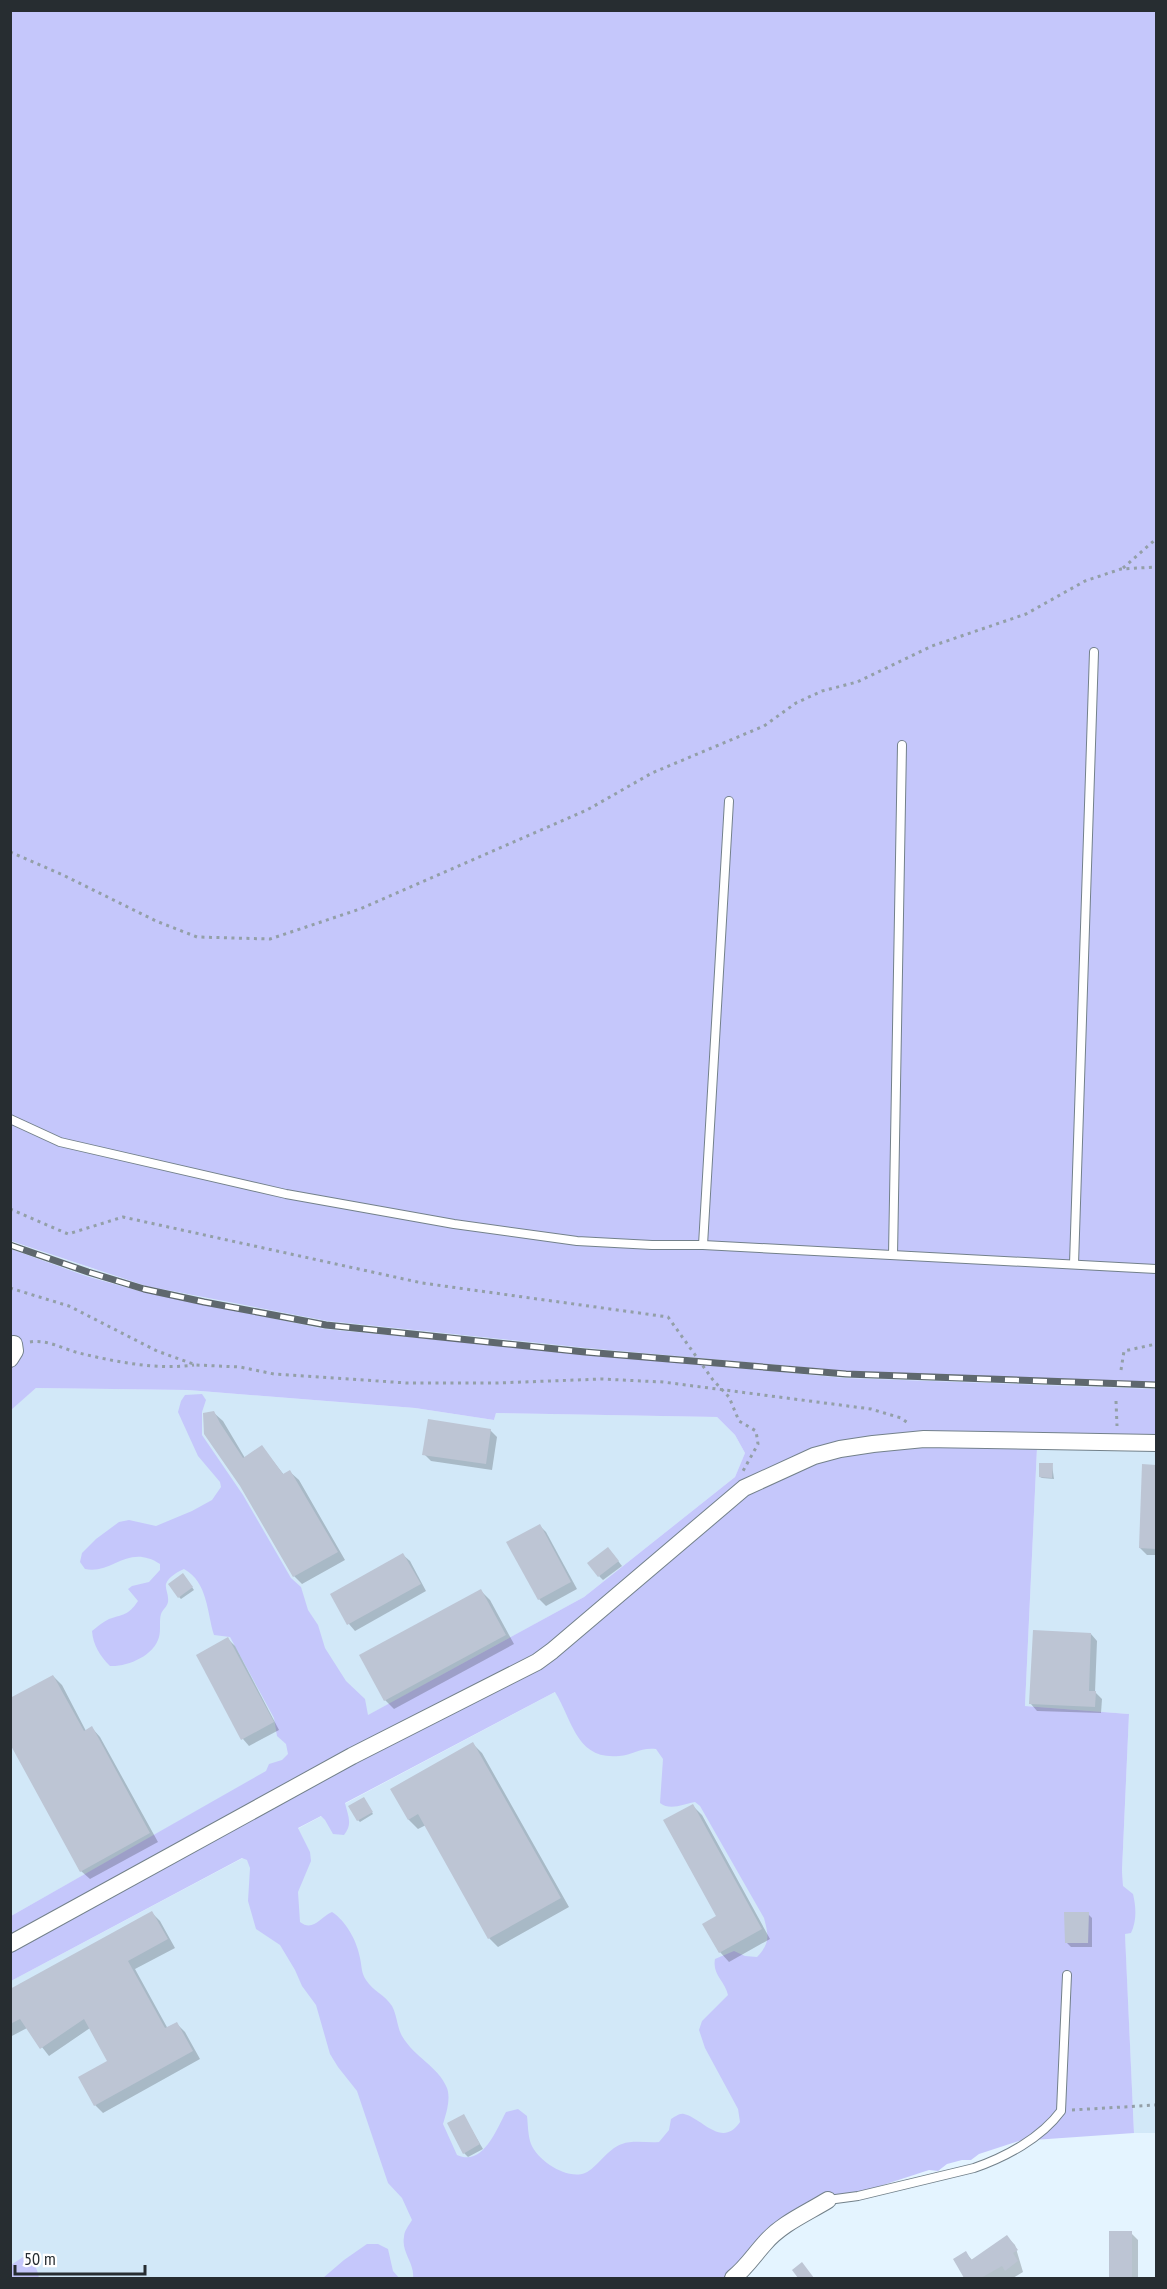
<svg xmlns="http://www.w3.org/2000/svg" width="1167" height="2289" font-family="'PT Sans Narrow',sans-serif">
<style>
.built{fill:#d2e8f8}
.green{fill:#c5c7fb;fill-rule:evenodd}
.shadow{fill:#0003}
.building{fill:#bdc5d4}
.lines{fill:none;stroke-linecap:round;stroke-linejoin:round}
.service-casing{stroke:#73818a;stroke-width:10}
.minor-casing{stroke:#73818a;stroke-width:18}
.path{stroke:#939fa7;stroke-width:3;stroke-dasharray:3 4.5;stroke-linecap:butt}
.service{stroke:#fff;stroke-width:8}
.minor{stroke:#fff;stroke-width:16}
.rail-casing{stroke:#5f686e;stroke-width:7}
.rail{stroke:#fff;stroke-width:4.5;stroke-dasharray:14;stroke-linecap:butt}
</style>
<rect width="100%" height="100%" fill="#e4f4ff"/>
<g class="built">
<path d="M10,1241L146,1286L327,1321L586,1348L846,1371L1156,1382V1389L845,1378L325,1329L202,1305L86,1276L11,1249Z"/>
<path d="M36,1388L188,1390L415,1408L494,1420L496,1413L717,1417L735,1435L745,1453L735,1477L584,1597L294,1756L11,1916L10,1410Z"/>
<path d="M1037,1448L1156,1451V2133H1134L1122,1871L1129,1714L1025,1706Z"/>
<path d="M640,1647L865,2065L534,2278H11V1981Z"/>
</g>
<g class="green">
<path d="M11,11H1156V1382L846,1371L586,1348L327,1321L146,1286L11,1241Z"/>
<path d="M11,1249L86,1276L143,1292L325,1329L845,1378L1156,1389V1437L930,1433L766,1471L552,1643L515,1665L11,1936V1916L266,1771L269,1764L282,1760L288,1754L286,1744L277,1736L274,1718L230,1637L214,1635C207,1613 208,1582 184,1569C179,1571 168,1577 166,1584C165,1589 169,1595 168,1602C167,1607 163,1609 161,1614C159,1620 161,1630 159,1637C154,1656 127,1667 110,1666C100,1656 93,1645 92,1631C98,1626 103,1622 109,1619C123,1614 128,1616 138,1601L128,1589L132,1586L149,1582L160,1570V1564C128,1543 112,1575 85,1569L80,1562L82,1553L96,1539L119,1522L129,1520L156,1526L192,1511L212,1500L221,1487L220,1482L198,1456L182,1421L178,1412L181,1401L185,1395L202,1394L206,1400L202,1412V1435L243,1495L291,1578L301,1587L308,1610L318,1625L325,1648L346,1681L365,1699L368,1715L584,1597L735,1477L745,1453L735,1435L717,1417L496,1413L494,1420L415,1408L188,1390L36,1388L11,1410L10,1368L13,1365L10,1363Z"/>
<path d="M931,1445L1037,1448L1025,1706L1129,1714L1122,1871L1123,1886L1133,1894C1136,1907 1137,1920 1131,1933L1125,1934L1134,2133L1019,2141L979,2154L971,2160H962L947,2164L938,2171L929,2170L831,2202L829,2197L729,2278H413C415,2264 401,2252 404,2237C404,2231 409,2225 412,2220L402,2198L388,2183L357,2091L338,2067L330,2054L316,2005L302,1986L295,1970L280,1945L256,1929L248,1901L250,1868L247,1860L242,1858L11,1981V1952L356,1763L542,1668L747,1494L816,1462L842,1456ZM555,1692C573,1721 576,1760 619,1756C634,1755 640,1747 656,1749L663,1759L660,1803C670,1811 684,1804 695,1802L700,1806L764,1918C769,1937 770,1943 757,1957L745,1956L734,1951L715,1959C712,1975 725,1981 728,1995L702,2021L699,2030L705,2048L738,2109L740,2122C722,2149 702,2118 684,2114C679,2113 675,2117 671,2119L669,2130L659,2142C647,2143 633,2140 622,2144C607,2149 597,2168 585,2173C567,2180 538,2161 531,2144C528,2136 528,2125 527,2116L518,2109L506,2112C496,2130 483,2167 457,2155L443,2124C446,2114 451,2099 447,2088C438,2066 414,2057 402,2036C397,2027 397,2015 392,2006C385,1995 373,1991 366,1980C361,1972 362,1967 360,1958C357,1941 346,1921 332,1912C319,1918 313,1932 300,1922L298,1892L311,1861L310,1852L298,1828L321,1816L325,1820L333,1834L344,1835C353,1824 348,1816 345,1803Z"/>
<path d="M367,2244H378L388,2249L393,2271L399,2278H323L344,2260Z"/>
<path d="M23,2257C34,2261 37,2268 39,2278H11V2265Z"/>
</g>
<g class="shadow">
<path d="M214,1413L223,1421L245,1458L262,1447L284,1475L290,1472L299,1480L345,1560L302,1584L294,1576Z"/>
<path d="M490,1430L497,1437L492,1470L431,1461L424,1454Z"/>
<path d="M1052,1465L1054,1479L1042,1478L1040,1477Z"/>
<path d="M1143,1466H1156V1555H1147L1140,1548Z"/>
<path d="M540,1526L546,1532L577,1589L546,1606L539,1599Z"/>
<path d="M612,1553L622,1566L603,1580L599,1576Z"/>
<path d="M403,1555L410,1561L426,1591L355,1631L349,1624L332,1595Z"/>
<path d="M185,1577L194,1590L181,1599L179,1597Z"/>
<path d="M481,1591L490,1600L514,1644L394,1709L385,1700Z"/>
<path d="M1091,1634L1097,1641L1095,1692L1102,1699L1101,1713L1037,1711L1031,1704Z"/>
<path d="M228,1639L235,1646L279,1730L249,1746L243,1739Z"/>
<path d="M53,1676L62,1685L86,1731L92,1728L100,1737L158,1842L90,1879L81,1871Z"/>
<path d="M473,1744L482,1753L569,1907L498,1947L489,1938L426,1825L418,1829L409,1820L392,1789Z"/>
<path d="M365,1801L373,1814L360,1822L358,1820Z"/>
<path d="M692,1805L702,1815L770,1939L729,1962L720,1952L718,1917Z"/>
<path d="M152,1913L160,1921L175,1948L135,1969L168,2029L177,2024L185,2032L200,2059L103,2113L95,2105L109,2061L90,2028L49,2056L27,2028L10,2037V1991Z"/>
<path d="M1088,1914L1092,1918V1947H1071L1066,1942Z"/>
<path d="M463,2115L483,2149L468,2157L464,2153Z"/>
<path d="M1111,2233H1131L1138,2240V2278H1111Z"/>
<path d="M1007,2237L1015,2245L1023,2272L1013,2278H966L955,2259L966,2253L973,2261Z"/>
</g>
<g class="building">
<path d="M214,1411L220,1423L243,1458L262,1445L283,1474L290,1470L338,1552L293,1577L240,1486L204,1434L203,1413Z"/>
<path d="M428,1419L491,1429L486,1464L422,1455Z"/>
<path d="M1039,1463H1053L1052,1478L1039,1477Z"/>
<path d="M1142,1464L1156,1465V1549L1139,1548Z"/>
<path d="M540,1524L571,1582L538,1600L506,1542Z"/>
<path d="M608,1547L619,1561L598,1577L587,1563Z"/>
<path d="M403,1553L421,1584L347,1625L330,1594Z"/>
<path d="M183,1573L193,1587L178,1598L168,1584Z"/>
<path d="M481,1589L506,1635L384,1701L359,1655Z"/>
<path d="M1033,1630L1091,1633L1089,1691H1096L1095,1707L1029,1704Z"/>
<path d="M228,1637L274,1722L241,1740L196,1655Z"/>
<path d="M53,1675L84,1731L92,1726L150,1833L80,1872L10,1744V1698Z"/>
<path d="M473,1742L561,1898L488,1939L418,1814L408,1820L390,1789Z"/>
<path d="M364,1797L373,1812L357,1821L348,1806Z"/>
<path d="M693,1804L762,1929L719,1953L702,1924L716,1916L663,1820Z"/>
<path d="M152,1911L168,1939L128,1961L165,2028L177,2022L193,2051L94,2106L78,2077L107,2061L84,2019L40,2049L20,2019L10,2024V1989Z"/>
<path d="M1064,1912H1089L1088,1943H1065Z"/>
<path d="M464,2114L480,2144L463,2154L447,2123Z"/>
<rect x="1109" y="2231" width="23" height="47"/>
<path d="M1007,2235L1018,2250L1013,2253L1018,2261L1005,2271L1002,2266L981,2278H964L953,2259L966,2251L971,2260Z"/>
<path d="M802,2262L814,2278H798L792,2270Z"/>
</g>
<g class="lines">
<g class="service-casing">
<g id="service">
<path d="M10,1119L60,1142L286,1194L454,1224L577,1241L652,1245H703L1156,1269"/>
<path d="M703,1245L729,801"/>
<path d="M893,1255L902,745"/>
<path d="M1074,1264L1094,652"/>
<path d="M828,2200L858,2196L974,2168C1006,2157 1041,2138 1061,2111L1067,1975"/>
</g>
</g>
<g class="minor-casing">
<g id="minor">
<path d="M10,1359L15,1351L14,1344"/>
<path d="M10,1944L352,1756L537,1662L552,1651L744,1488L814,1456L840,1449L873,1444L924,1439L1156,1443"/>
<path d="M733,2278C746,2268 754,2255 765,2243C781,2224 807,2213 828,2200"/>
</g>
</g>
<g class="path">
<path d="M1123,568L1156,539"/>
<path d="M10,852L63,875L156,921L197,937L270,939L360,909L587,810L652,773L764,726L796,703L822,691L857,682L932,646L1026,614L1085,581L1121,569L1156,567"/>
<path d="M10,1209L68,1234L123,1217L422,1283L668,1317L713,1380L729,1397L739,1421L756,1431L758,1444L743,1471"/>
<path d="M10,1288L69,1306L157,1351L196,1365L240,1367L274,1374L407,1383H497L602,1379L663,1382L871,1409L901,1418L908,1423"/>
<path d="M30,1342C47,1339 63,1349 79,1353C116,1362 157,1370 194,1365"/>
<path d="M1121,1370L1124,1351L1156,1344"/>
<path d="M1116,1401L1117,1426"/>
<path d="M1072,2110L1156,2105"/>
</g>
<use href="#service" class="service"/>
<use href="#minor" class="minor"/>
<g class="rail-casing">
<path id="rail" d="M10,1245L88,1272L144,1289L204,1302L326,1325L585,1352L846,1374L1156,1385"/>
</g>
<use href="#rail" class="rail"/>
</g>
<rect width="1167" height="2289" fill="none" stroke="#272d31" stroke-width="24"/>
<path d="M15 2265v9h130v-9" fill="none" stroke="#272d31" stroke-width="3"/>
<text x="24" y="2265" font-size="18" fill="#272d31" stroke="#ffffff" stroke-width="4.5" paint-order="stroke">50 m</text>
</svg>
